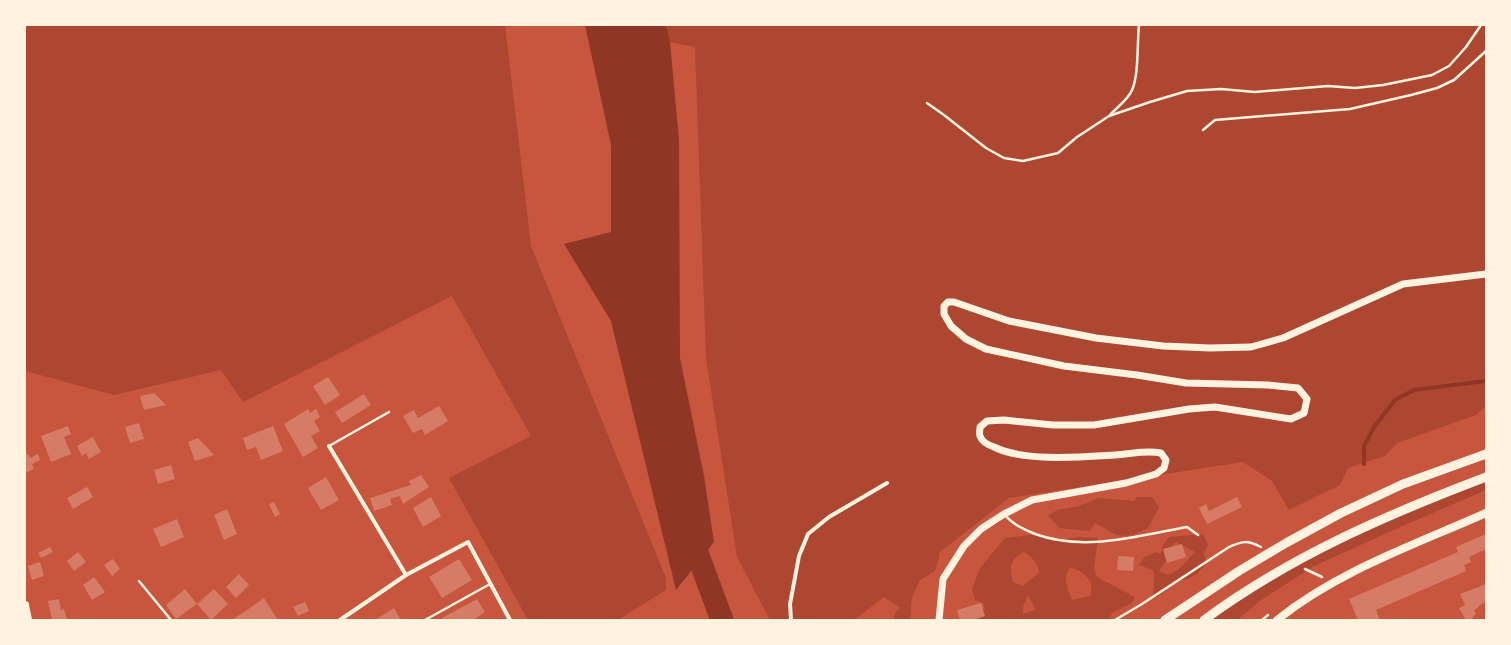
<svg xmlns="http://www.w3.org/2000/svg" width="1511" height="645" font-family="'DejaVu Sans',sans-serif">
<style>
.green{fill:#ae4732;fill-rule:evenodd}
.water{fill:#8f3625}
.lines{fill:none;stroke-linecap:round;stroke-linejoin:round}
.stream{stroke:#8f3625;stroke-width:4}
.river{stroke:#8f3625;stroke-width:23}
.building{fill:#d67c66}
.path{stroke:#fff3e0;stroke-width:2.5}
.service{stroke:#fff3e0;stroke-width:2.5}
.minor{stroke:#fff3e0;stroke-width:4}
.secondary{stroke:#fff3e0;stroke-width:7}
.primary{stroke:#fff3e0;stroke-width:8}
.trunk{stroke:#fff3e0;stroke-width:9}
</style>
<rect width="100%" height="100%" fill="#c8553d"/>
<g class="green">
<path d="M25,25H505L531,246L666,578V590L618,620H528L449,478L531,436L452,296L243,402L221,370L114,395L25,371Z"/>
<path d="M583,25H1486V406L1476,415L1397,443L1385,456L1348,468L1340,485L1289,510L1272,481L1243,462L1009,498L939,553V557L935,571L920,580L912,597L910,620H894C894,614 896,611 900,608L884,597L854,620H770L737,557L706,358L695,47Z"/>
<path d="M1486,477V490L1398,528L1314,566L1261,600L1237,620H1204L1278,571Z"/>
<path d="M1136,497H1152L1159,507L1148,528L1138,533L1127,536L1116,535L1095,523L1090,531L1059,528L1048,516L1057,510L1079,506L1099,498L1135,501Z"/>
<path d="M1038,534L1053,541L1077,537L1098,538L1094,569L1097,577L1135,597L1132,603L1112,613L1109,620H964L970,616L985,609L983,603L975,600L972,589L980,568L1005,538ZM1024,552C1033,558 1038,563 1039,573L1023,586L1013,582C1009,568 1010,559 1024,552ZM1070,568C1079,569 1087,575 1091,583C1092,587 1091,593 1091,596L1072,600C1068,589 1062,578 1070,568ZM1028,595L1036,610L1023,614V607Z"/>
<path d="M1203,534L1208,545L1204,553L1206,563C1196,577 1192,579 1174,581L1170,588L1153,599C1153,589 1156,580 1153,570L1139,565L1144,557L1156,552L1161,554L1163,545L1169,537ZM1176,542L1195,552L1178,570L1168,575L1159,571L1166,561L1167,556L1172,546Z"/>
</g>
<path class="water" d="M585,25H666L670,42L679,140L680,358L704,476L714,542L676,590L611,321L564,244L611,232V145Z"/>
<g class="lines">
<path class="stream" d="M1364,464V446L1374,427L1395,400L1414,390L1486,381"/>
<path class="river" d="M689,531L722,620"/>
</g>
<g class="building">
<path d="M328,377L340,395L325,405L313,386Z"/>
<path d="M154,393L166,405L144,410L140,396Z"/>
<path d="M364,394L371,405L342,423L335,412Z"/>
<path d="M439,406L448,421L425,435L422,429L413,433L403,416L414,410L418,418Z"/>
<path d="M308,409L310,413L316,409L320,417L314,421L320,431L311,436L318,448L303,457L284,424Z"/>
<path d="M139,423L144,439L130,443L125,427Z"/>
<path d="M68,426L71,434L64,437L71,454L51,462L41,436Z"/>
<path d="M273,426L283,451L261,460L256,447L247,450L243,438Z"/>
<path d="M93,437L101,452L89,459L86,453L82,456L77,446Z"/>
<path d="M198,438L214,455L195,461L188,442Z"/>
<path d="M28,454L30,458L38,454L40,460L32,464L34,469L25,473V456Z"/>
<path d="M171,465L175,479L158,484L154,470Z"/>
<path d="M421,475L429,487L403,504L400,496L390,499L392,505L374,511L370,498L411,485L409,481Z"/>
<path d="M326,477L339,500L321,510L308,488Z"/>
<path d="M87,487L93,497L73,509L67,498Z"/>
<path d="M431,497L441,516L423,527L413,508Z"/>
<path d="M1237,497L1242,507L1207,524L1199,508L1206,504L1209,511Z"/>
<path d="M274,502L280,514L275,517L269,504Z"/>
<path d="M227,509L237,534L224,540L214,515Z"/>
<path d="M177,519L184,537L161,547L153,529Z"/>
<path d="M1486,534V549L1469,557L1471,562L1464,565L1466,571L1376,610L1380,620H1358L1349,599L1458,552L1456,547Z"/>
<path d="M1182,544L1186,557L1167,563L1163,549Z"/>
<path d="M50,547L53,552L41,558L38,553Z"/>
<path d="M78,552L86,562L74,571L67,561Z"/>
<path d="M1118,556L1134,557L1133,571L1117,570Z"/>
<path d="M113,559L120,569L112,576L104,565Z"/>
<path d="M459,559L472,580L442,598L429,577Z"/>
<path d="M40,562L44,576L32,580L28,566Z"/>
<path d="M239,574L249,585L236,598L226,587Z"/>
<path d="M94,577L105,592L92,600L83,585Z"/>
<path d="M1486,584V602L1480,605L1474,611L1476,613L1471,620H1466L1459,608L1465,605L1460,594Z"/>
<path d="M185,589L197,604L176,619L166,605Z"/>
<path d="M214,589L228,604L211,620L197,604Z"/>
<path d="M264,598L278,620H232L257,603Z"/>
<path d="M59,599L61,610L64,609L67,620H52L48,601Z"/>
<path d="M477,599L485,612L473,620H443L442,618Z"/>
<path d="M305,602L309,611L298,616L293,607Z"/>
<path d="M981,603L985,616L973,620H960L957,610Z"/>
<path d="M394,608L401,620H375Z"/>
</g>
<g class="lines">
<g class="path">
<path d="M927,103L944,115L986,148L1004,158L1023,161L1058,153L1077,137L1109,116L1150,102L1187,91L1221,89L1255,92L1328,86L1355,88L1383,85L1432,75L1449,66L1466,47L1481,25"/>
<path d="M1110,115C1117,107 1128,100 1132,90C1139,75 1137,42 1139,25"/>
<path d="M1203,130L1215,120L1350,109L1411,95L1437,88L1454,80L1486,51"/>
<path d="M1305,569L1322,577"/>
<path d="M1115,620L1142,604L1229,547C1243,541 1247,540 1261,547"/>
<path d="M1262,620L1268,615"/>
</g>
<g class="service">
<path d="M329,446L389,412"/>
<path d="M1004,514C1012,524 1023,529 1035,534C1085,552 1137,536 1187,527L1198,535"/>
<path d="M139,581L171,620"/>
<path d="M425,620L490,584"/>
</g>
<g class="minor">
<path d="M329,446L406,575"/>
<path d="M340,620L406,575L468,542L510,620"/>
<path d="M791,620L790,604L799,556L808,534L829,517L887,483"/>
</g>
<path class="secondary" d="M939,620L943,579L964,546L981,529L1004,514L1032,500L1126,483L1156,474L1164,468L1166,460L1161,453C1145,450 1131,454 1115,455C1081,457 1024,462 994,447C988,445 982,442 980,436C979,434 980,429 980,427L987,421L1004,420L1053,425H1094L1189,409L1215,407L1291,419L1304,413L1307,399L1298,388L1268,385L1186,383L1137,375L1064,366L986,349L966,339L951,326L944,314V306L948,302H954L1009,321L1096,338L1163,346L1210,348L1251,347L1283,338L1403,284L1486,274"/>
<g class="primary">
<path d="M25,605L28,620"/>
<path d="M1277,620C1338,571 1414,545 1486,513"/>
</g>
<g class="trunk">
<path d="M1165,620L1239,571L1286,543L1341,513L1403,484L1486,454"/>
<path d="M1204,620C1291,556 1386,515 1486,477"/>
</g>
</g>
<rect width="1511" height="645" fill="none" stroke="#fff3e0" stroke-width="52"/>
</svg>
